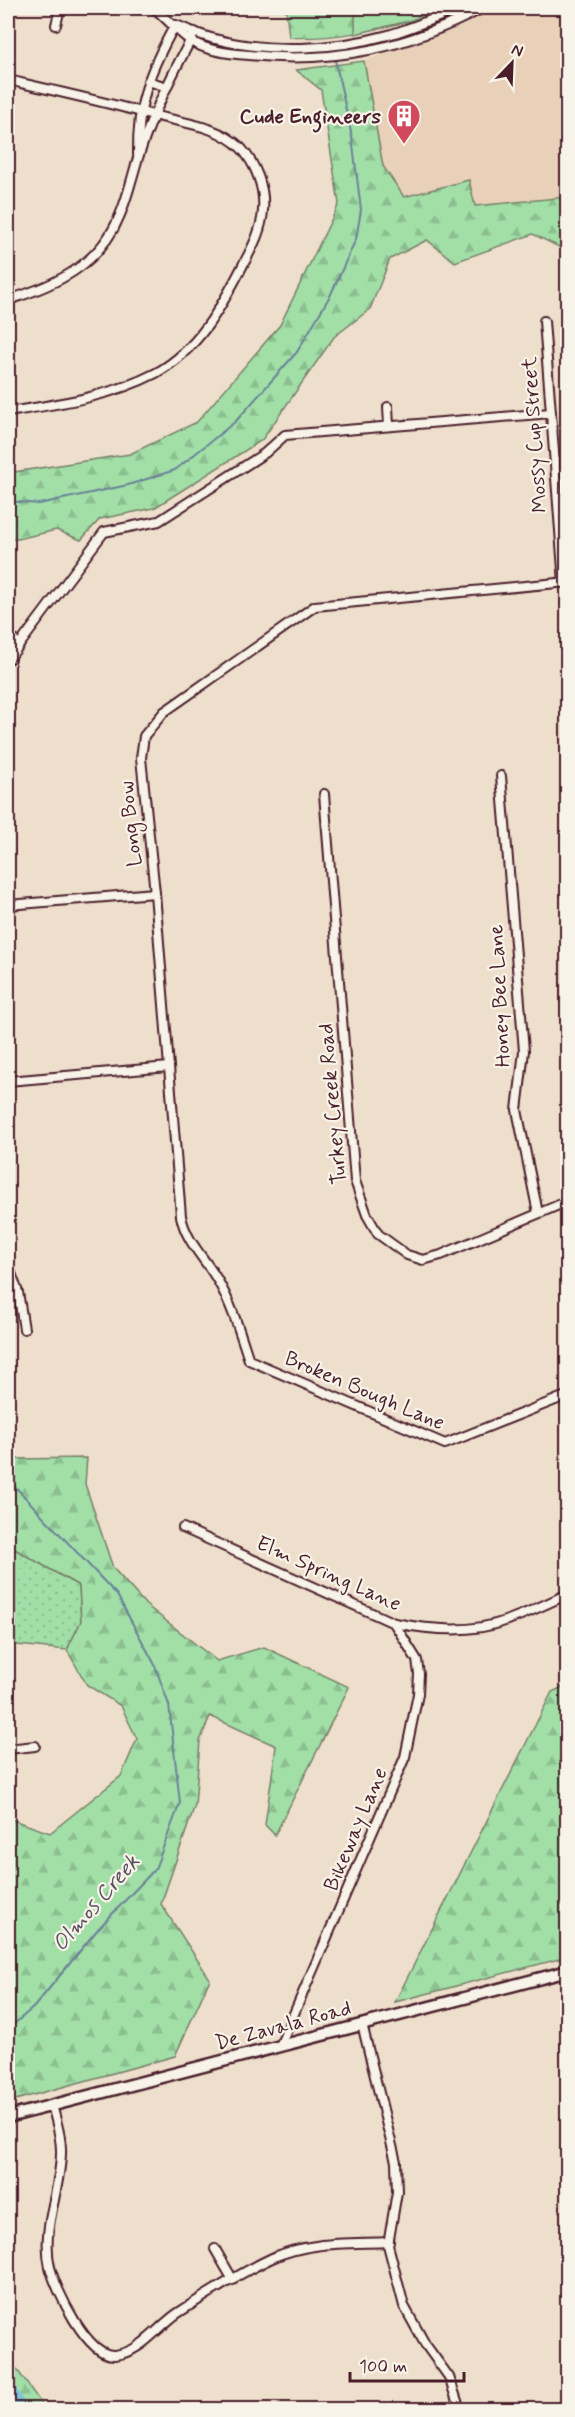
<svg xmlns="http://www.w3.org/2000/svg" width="575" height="2417" font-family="Mynerve,sans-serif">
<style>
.built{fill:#e8d1b8}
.grass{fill:url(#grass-dots);stroke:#767f69;stroke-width:1.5}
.forest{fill:url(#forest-firs);stroke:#767f69;stroke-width:1.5}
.park{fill:#a1dfa7;stroke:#767f69;stroke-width:1.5}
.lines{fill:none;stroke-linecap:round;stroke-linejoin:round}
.stream{stroke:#6a8198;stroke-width:2}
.river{stroke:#80c3e1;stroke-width:14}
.street-casing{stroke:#4a1f2b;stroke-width:12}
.secondary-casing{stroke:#4a1f2b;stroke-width:15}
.street{stroke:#f7f3e8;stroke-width:8}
.secondary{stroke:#f7f3e8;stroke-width:10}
.labels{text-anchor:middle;stroke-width:4.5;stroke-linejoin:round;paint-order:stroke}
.poi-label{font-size:21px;font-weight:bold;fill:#4a1f2b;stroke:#f7f3e8;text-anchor:end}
.street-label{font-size:21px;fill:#4a1f2b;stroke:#f7f3e8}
.water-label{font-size:22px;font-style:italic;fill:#5a5062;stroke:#f7f3e8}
</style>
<defs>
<pattern id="grass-dots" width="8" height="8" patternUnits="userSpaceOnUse" patternTransform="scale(1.5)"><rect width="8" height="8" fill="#a1dfa7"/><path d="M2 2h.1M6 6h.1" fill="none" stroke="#8cbf90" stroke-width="1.8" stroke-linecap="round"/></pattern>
<pattern id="forest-firs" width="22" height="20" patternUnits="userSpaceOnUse" patternTransform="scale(1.5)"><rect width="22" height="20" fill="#a1dfa7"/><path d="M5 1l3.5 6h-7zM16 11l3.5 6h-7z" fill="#8cbf90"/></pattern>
</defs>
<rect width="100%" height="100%" fill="#eedfcc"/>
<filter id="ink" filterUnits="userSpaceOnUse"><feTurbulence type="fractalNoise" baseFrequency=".0167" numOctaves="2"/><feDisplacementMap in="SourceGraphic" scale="12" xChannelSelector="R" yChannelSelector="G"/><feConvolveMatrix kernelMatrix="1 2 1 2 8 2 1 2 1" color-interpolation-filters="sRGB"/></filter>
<g filter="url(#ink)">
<path class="built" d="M491,8H567V197L474,206L469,180L404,197L383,166L364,61L465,25Z"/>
<path class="grass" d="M8,1545L79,1586L81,1621L67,1650L8,1644Z"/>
<g class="forest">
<path d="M286,8H371L409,21C369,31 331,40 289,37Z"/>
<path d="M364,61L383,166L404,197L469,180L475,206L567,197V251L533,234L455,262L427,240L390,259L370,309L334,337L262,440L154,508L100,519L81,540L56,530L18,539L8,538V473L130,454L197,422L280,325L339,204L321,90L296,70Z"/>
<path d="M8,1448L16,1459L87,1458L85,1484L113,1568L146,1605L217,1661L264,1647L349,1687L275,1835L265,1825L276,1746L210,1716L200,1741L195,1805L161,1904L210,1979L175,2056L8,2102V1773L10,1819L50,1833L121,1776L137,1739L121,1706L87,1685L67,1650L81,1621L79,1586L8,1545Z"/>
<path d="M567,1685V1957L395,2002L552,1692Z"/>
<path d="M8,2352L13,2364L45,2409H8Z"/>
</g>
<path class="park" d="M355,8H443L409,21L355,34Z"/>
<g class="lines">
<g class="stream">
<path d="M8,501L39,504L128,485L175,470L236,421L297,352L331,294L356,239L361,210L352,137L335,60"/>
<path d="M8,1479L117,1595L154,1663L169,1705L180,1803L155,1869L98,1929L34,2007L8,2029"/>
<path d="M8,1845L11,1853L8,1878"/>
</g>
<path class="river" d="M8,2388L20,2410"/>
<g class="street-casing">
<g id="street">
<path d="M154,8C164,16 181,35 191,41C207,51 231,54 249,55C334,64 408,48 483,8"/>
<path d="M56,25L60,8"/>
<path d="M176,25C189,30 202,36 215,39C269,53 334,50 388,35C412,28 437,17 461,8"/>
<path d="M8,80C56,91 105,102 153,115C182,123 218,125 241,148C256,164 265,189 263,210C262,230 252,248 243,265C222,306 198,350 156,373C110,397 58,404 8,412"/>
<path d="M148,81L167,87"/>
<path d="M138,154C137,102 150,70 175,25"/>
<path d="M8,300C56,285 100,265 120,215C128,196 132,177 138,158C152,114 173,72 195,32"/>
<path d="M544,321L564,583"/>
<path d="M388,407L389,426"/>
<path d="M568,582L315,606L164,712L144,736L141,758L155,893L181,1216C186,1242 205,1258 218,1281C232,1305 240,1333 249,1360L445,1444L568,1395"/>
<path d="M8,635L19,644"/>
<path d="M8,660L104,532L159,521L265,453L285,435L551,413"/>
<path d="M501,776L524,1051L517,1110L538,1213"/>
<path d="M324,794L355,1181L367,1215L378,1234L407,1255L423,1260L441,1255L568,1201"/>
<path d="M8,905L155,893"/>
<path d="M8,1081L169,1067"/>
<path d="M8,1265L18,1292L24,1329"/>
<path d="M183,1528L394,1623C432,1630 472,1634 508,1620C528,1613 548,1603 568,1594"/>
<path d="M8,1749L35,1746"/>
<path d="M362,2024L396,2162L397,2192L388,2245L404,2306L425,2344L449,2377L460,2410"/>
<path d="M280,2046L405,1757L418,1694L419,1674L417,1660L394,1623"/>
<path d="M52,2105C56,2121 62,2138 61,2154C60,2193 41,2228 50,2267C56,2290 87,2356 114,2355C141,2353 157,2327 178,2313C207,2294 240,2273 272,2258C309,2241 349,2244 389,2242"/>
<path d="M215,2249L233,2280"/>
</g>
</g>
<g class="secondary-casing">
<path id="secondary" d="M8,2117L568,1971"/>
</g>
<use href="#street" class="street"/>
<use href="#secondary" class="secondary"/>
</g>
</g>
<defs>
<g id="building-pin" transform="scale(1.725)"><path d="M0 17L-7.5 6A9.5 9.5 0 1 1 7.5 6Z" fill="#d1495b" stroke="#f7f3e8"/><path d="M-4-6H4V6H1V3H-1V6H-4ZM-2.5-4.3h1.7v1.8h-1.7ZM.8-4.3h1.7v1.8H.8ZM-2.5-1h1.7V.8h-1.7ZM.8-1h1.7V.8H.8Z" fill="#fff"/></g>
</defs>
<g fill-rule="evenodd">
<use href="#building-pin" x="404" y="116"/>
</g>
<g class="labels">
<g class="poi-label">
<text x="381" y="123">Cude Engineers</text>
</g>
<g class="street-label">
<text transform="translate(534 435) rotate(-94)" y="7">Mossy Cup Street</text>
<text transform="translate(130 824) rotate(-96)" y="7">Long Bow</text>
<text transform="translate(499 996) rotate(-93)" y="7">Honey Bee Lane</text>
<text transform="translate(332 1104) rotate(-95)" y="7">Turkey Creek Road</text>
<text transform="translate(365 1390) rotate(23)" y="7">Broken Bough Lane</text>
<text transform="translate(329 1573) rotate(24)" y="7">Elm Spring Lane</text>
<text transform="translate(355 1829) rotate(-67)" y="7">Bikeway Lane</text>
<text transform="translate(283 2025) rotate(-15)" y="7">De Zavala Road</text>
</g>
<g class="water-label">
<text transform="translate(95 1902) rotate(-49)" y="8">Olmos Creek</text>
</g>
</g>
<rect width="575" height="2417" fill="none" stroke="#f7f3e8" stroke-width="30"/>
<rect x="15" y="15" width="545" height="2387" fill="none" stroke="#4a1f2b" stroke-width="2" filter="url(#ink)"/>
<g transform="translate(512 63) rotate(23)" stroke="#f7f3e8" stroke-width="4.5" paint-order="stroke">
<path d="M0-4.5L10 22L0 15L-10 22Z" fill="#4a1f2b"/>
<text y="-9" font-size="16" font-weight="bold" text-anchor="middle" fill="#4a1f2b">N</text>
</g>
<path d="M350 2372v9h114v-9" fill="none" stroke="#4a1f2b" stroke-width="3"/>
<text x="359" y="2372" font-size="18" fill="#4a1f2b" stroke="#f7f3e8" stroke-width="4.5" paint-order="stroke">100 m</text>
</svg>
